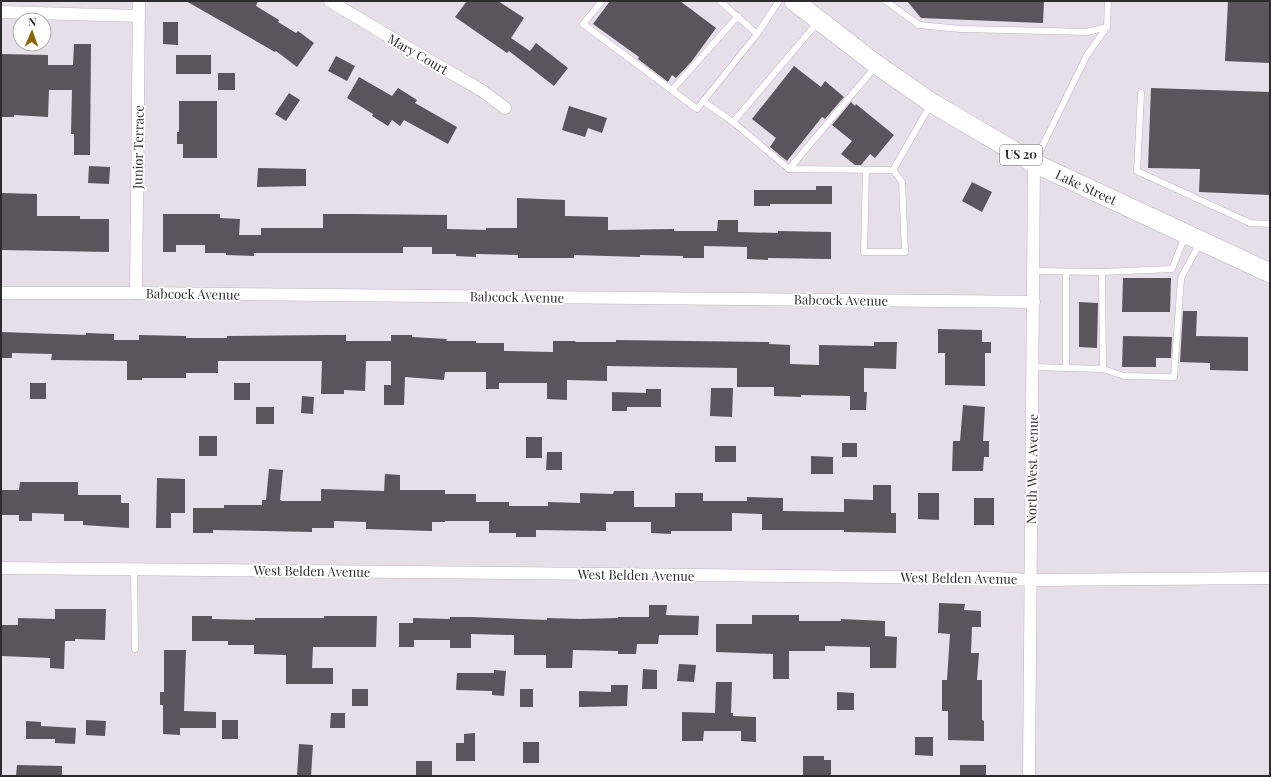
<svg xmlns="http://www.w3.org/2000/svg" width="1271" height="777" font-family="'Playfair Display',serif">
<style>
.building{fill:#5b545d}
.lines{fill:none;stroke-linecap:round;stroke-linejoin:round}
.service-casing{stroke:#bdb5bf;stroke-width:7}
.minor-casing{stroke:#bdb5bf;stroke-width:13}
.primary-casing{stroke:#bdb5bf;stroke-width:20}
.service{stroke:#fff;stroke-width:6}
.minor{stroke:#fff;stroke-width:12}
.primary{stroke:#fff;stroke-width:19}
.labels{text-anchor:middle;stroke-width:4;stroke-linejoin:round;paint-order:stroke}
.shield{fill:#fff;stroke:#6d6b6d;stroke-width:1}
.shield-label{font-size:12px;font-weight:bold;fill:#2e2b2f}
.street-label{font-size:13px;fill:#2e2b2f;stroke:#fff}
</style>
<rect width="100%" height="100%" fill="#e6dee8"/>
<g class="building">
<path d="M186,1H258L256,6L279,20L278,22L296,33L298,31L314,43L297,67L276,51L275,52Z"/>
<path d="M467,1H498L524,18L511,38L530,51L536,43L568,68L554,86L509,51L507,53L455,17Z"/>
<path d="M610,1H680L716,28L692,61L676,78L672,75L668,82L638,59L639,57L593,24Z"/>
<path d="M907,1H1044L1043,23L921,18Z"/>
<path d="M1228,1H1270V63L1225,61Z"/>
<path d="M163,22H178V45L163,44Z"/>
<path d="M74,44H91L90,155H74V134H71L72,90H49L48,117L14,115V117H1V54L48,55V65H73Z"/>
<rect x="176" y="55" width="35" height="19"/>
<path d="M336,56L355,66L347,81L328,71Z"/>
<path d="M794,66L821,87L825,81L844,97L825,119L822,117L787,161L770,147L776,138L752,119Z"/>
<rect x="218" y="73" width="17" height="17"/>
<path d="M359,77L392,96L398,88L417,100L415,103L457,127L448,144L404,120L400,126L392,120L388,126L372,116L373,114L347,98Z"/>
<path d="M1151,88L1270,92V195L1199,192L1200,169L1148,168Z"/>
<path d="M289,93L300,100L286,121L275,114Z"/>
<path d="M179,101H217V158H183V144H177V132H179Z"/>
<path d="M851,102L855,106L856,104L894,135L875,158L870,154L861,165H855L841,154L852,141L832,125Z"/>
<path d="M569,106L607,118L602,133L588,128L585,137L562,130Z"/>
<path d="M89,166L110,167L109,184L88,183Z"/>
<path d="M258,168L306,169V186L257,187Z"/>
<path d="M972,182L992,192L982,212L962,201Z"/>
<path d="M816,186H832V204H770V206H754V190H816Z"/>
<path d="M1,193L37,194V216H80V219H109V252L1,250Z"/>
<path d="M517,198L565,200V216L608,217V230L674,229V231H717L718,220H738V232L778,233V231L831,232V259L768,258V260L747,259V247L704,246V258H683V256L640,255V257L574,255V258H518V255L476,254V257L456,256V254H432V247H403V253H254V256L226,255V253H205V245H176V252H163V214H220V218L240,219L239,235H261V228H323V214H355L447,215V229L486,230V228H517Z"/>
<path d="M1123,278H1171L1170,312H1122Z"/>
<path d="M1079,302L1098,303L1097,348L1079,347Z"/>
<path d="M1183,311H1197L1196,336L1248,337V371L1210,370V363L1180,362Z"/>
<path d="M938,329L982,330V342H991V353H985V386L945,385V353H938Z"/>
<path d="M1,332L86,335V333L114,334V340H139V335L186,336V338H227V336L326,335H346V341H391V335H412V337L447,339L446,341H476V343H504V351L553,352V341H576L575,342H616V340L769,342V344L790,345V364L819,365V345L874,346V342H897L896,369L864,368V392H867L866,410H850V396L801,395V397L774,396V387H737V368L607,366V381L567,380V400L547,399V383H499V389H486V372H445L444,380L405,377L404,405H384V385H391V361H366L365,391L344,390V394H321L322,361H218V373H186V378H142V380H127V361L51,360L52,354L12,353V358H1Z"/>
<path d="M1123,336L1172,337L1171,358H1156V367H1122Z"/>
<rect x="30" y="383" width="16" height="16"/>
<rect x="234" y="383" width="16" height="17"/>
<path d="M711,388H733L732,417L710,416Z"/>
<path d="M646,389H661V407H627V411H612V392L646,393Z"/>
<path d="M302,396L314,397L313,414L301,413Z"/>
<path d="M963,405L985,407L983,441H989V457H984L983,471H952L953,441H960Z"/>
<rect x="256" y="407" width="18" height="17"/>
<rect x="199" y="436" width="18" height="20"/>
<rect x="526" y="437" width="16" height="21"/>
<rect x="842" y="443" width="15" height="14"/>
<rect x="715" y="446" width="21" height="16"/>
<path d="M547,452H562V470H546Z"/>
<path d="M811,456L833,457V474H811Z"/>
<path d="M269,469L283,470L280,500L282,501H321V489L384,491L385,474L400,475V490H445V494H476V502H509V506H548V502L580,503V493L613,494L614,491H634V507H675V493H703V501H747V497L783,498V511L844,512V499L873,500V485H891V513H896V533L844,532V530H762V514L732,513V531H671V534L651,533V522H606V531L536,530V537H516V533H489V521H445V522H432V531L366,529V522L334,521V528H312V532L213,530V533H193V508H224V505H262V500H266Z"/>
<path d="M157,478L185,479V513H171V528H156Z"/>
<path d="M20,482H78V495H121V503H129V528L83,525V521H64V514L32,513V521H19V515H1V490H19Z"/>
<path d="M918,493H939V520L918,519Z"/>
<rect x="974" y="498" width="20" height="27"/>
<path d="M939,603L965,604L964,610L981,611V627H972L971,653H979L977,680H982V720L984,721V741L948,740V711H942V680H947L950,634L938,633Z"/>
<path d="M649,605H667L666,615L699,616L698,635H659L658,644H637L636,654H618V651L573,650L572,668H546V655H514V635L471,634V648H450V640H414V647H399V623H413V618L450,619V617H471L547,620V618L580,619L618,618V617H649Z"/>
<path d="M55,609H106L105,640L75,639V641H65L64,669L50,668V658L1,656V625H18V618L55,619Z"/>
<path d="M752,615H799V621H841V619L885,621V636L897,637L896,668H870V647L825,646V651H789V679H773V654L716,652V624H752Z"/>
<path d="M192,616H212V619L255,620V618H324V616H377L376,647H313L312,668H333V684H286V655L254,654V645H228V641H192Z"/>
<path d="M164,650H186L184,711L216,712V728H180V735L163,734V705H160V692H164Z"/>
<path d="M679,664L696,665L694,682L677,681Z"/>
<path d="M643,669L657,670V689H642Z"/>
<path d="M494,670L506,671L504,696L492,695V691L456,690L457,673H494Z"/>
<path d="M716,682H732L731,713H733V716L756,717V742L741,741V731H704L703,741H682V712L715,713Z"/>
<path d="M611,685H628L627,706L579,707V691L611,692Z"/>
<rect x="352" y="689" width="16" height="17"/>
<rect x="520" y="689" width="13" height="18"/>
<path d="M837,692L854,693V710H837Z"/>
<path d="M331,713H345V728H330Z"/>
<path d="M86,720L106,721L105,736L86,735Z"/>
<rect x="222" y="720" width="16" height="19"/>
<path d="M26,721L41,722V726L76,728L75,744L55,743V739H26Z"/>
<path d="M475,733V761H456V743H464V734Z"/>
<path d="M915,737H933V756L915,755Z"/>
<rect x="523" y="742" width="16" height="21"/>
<path d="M299,744L313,745L311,776H297Z"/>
<path d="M803,756H824V760H831V776H803Z"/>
<rect x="416" y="761" width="16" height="15"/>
<path d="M17,765L62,766V776H16Z"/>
<rect x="960" y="765" width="26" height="11"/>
</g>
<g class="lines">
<g class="service-casing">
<g id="service">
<path d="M602,1L583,24L697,109L757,34L779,1"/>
<path d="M720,1L757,34"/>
<path d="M886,1L919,25L961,29L1087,32L1107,27"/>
<path d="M672,90L738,16"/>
<path d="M1141,93L1137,171L1250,223L1270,224"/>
<path d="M703,101L733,122L817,23"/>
<path d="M733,122L789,169L893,170L931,104"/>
<path d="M1035,161L1087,55L1107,27L1108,1"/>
<path d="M789,169L876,66"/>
<path d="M866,170L864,252H905L902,182L893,170"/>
<path d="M1102,272L1172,269L1185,236"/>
<path d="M1033,367L1103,369L1102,272L1033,271"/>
<path d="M1066,368V272"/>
<path d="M1103,369L1124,376L1174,377L1181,278L1200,243"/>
<path d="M134,570L135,649"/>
</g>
</g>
<g class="minor-casing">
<g id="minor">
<path d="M330,1L420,55L481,90L505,108"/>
<path d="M1,12L139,16"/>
<path d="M1,293H136L1034,302"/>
<path d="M136,293L139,1"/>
<path d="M1,568L996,578L1031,580L1270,578"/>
<path d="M1029,776L1034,163"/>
</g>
</g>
<g class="primary-casing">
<path id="primary" d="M794,1L877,65L932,103L1034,163L1270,273"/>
</g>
<use href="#service" class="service"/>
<use href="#minor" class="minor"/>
<use href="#primary" class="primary"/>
</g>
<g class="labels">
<rect class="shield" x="1000" y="145" width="42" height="20" rx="3"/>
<g class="shield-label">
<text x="1021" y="159">US 20</text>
</g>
<g class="street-label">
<text transform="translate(418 54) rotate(30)" y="5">Mary Court</text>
<text transform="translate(138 147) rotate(-89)" y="5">Junior Terrace</text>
<text transform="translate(1086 187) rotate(25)" y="5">Lake Street</text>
<text transform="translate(193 294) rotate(1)" y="5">Babcock Avenue</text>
<text transform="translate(517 297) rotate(1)" y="5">Babcock Avenue</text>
<text transform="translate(841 300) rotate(1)" y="5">Babcock Avenue</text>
<text transform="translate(1032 469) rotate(-89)" y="5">North West Avenue</text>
<text transform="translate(312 571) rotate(1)" y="5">West Belden Avenue</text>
<text transform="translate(636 575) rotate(1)" y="5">West Belden Avenue</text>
<text transform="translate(959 578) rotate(1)" y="5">West Belden Avenue</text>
</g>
</g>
<rect width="1271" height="777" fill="none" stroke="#2e2b2f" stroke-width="4"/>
<g transform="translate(32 32) rotate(2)"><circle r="19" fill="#ffffff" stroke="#abaaac"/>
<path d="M0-3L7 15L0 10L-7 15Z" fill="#8d6509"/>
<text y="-6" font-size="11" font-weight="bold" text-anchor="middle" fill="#2e2b2f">N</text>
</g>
</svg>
